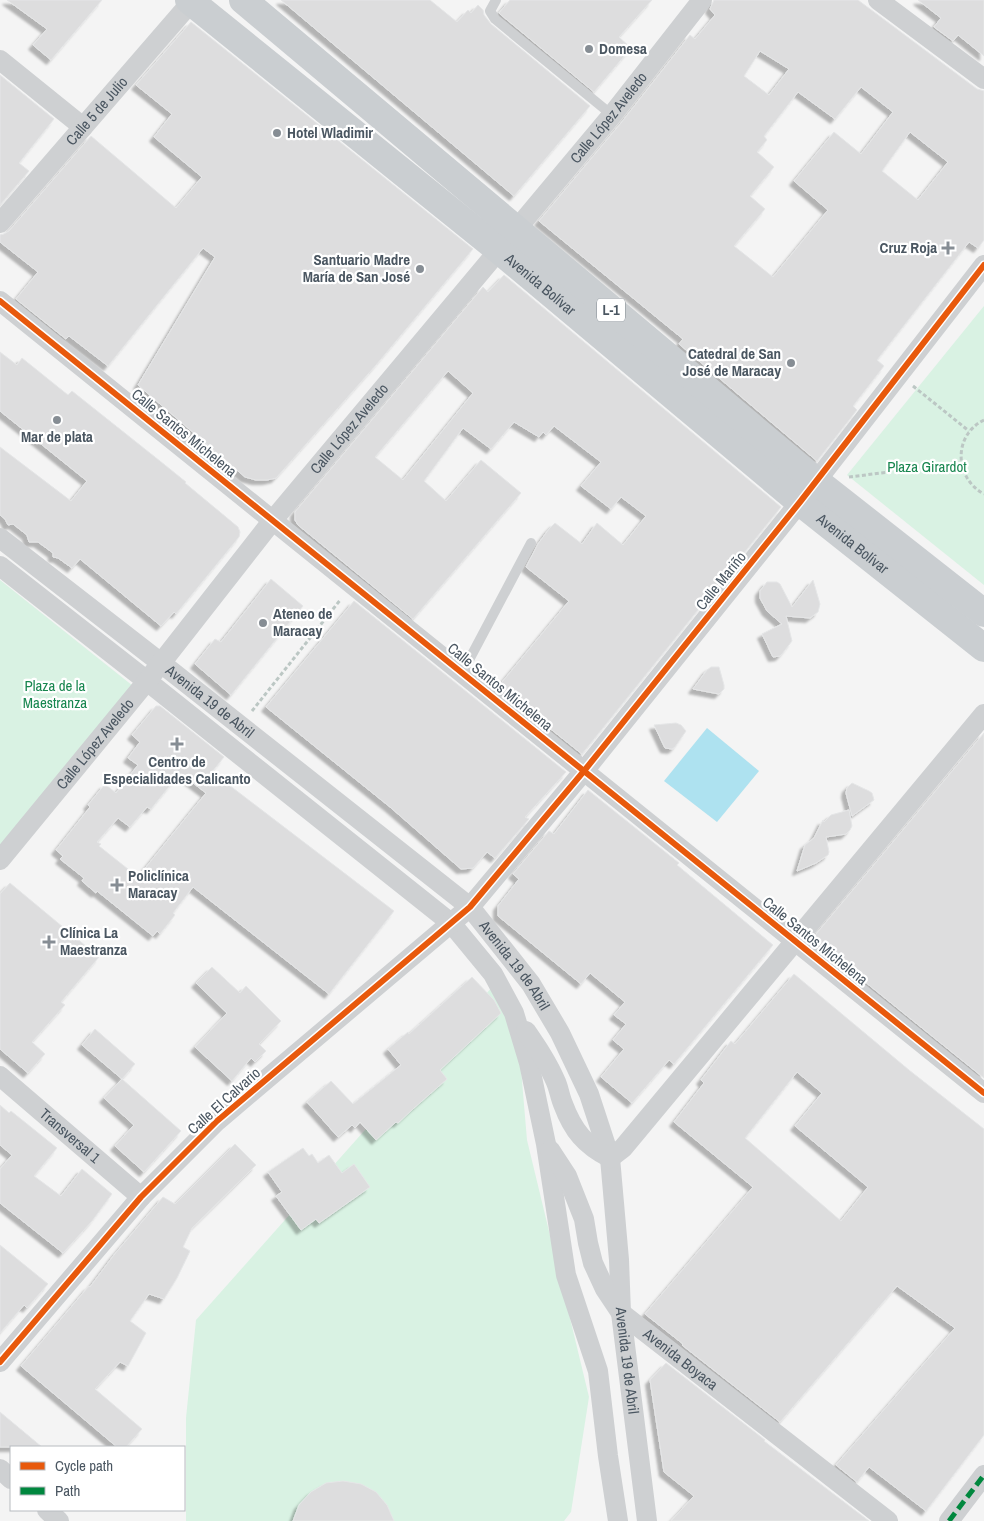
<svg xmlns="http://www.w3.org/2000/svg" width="984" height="1521" font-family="'Archivo Narrow',sans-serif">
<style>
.green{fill:#d9f2e3}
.water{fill:#aee2f0}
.building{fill:#ddddde;stroke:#e5e6e7;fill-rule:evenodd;filter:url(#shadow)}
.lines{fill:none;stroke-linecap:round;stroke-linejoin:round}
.path{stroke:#bcc7c4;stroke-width:3;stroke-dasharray:4 2.5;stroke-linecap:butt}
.lane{stroke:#ced0d2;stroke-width:10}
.street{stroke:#ced0d2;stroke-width:20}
.primary{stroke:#caced1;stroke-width:28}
.quiet{stroke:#00873e;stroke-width:5;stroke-dasharray:10 5;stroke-linecap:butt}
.cycleway-casing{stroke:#fff;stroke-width:9}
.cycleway{stroke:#e8590c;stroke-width:6}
.poi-dot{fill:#868d94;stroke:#fff;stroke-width:2}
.labels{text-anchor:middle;stroke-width:4.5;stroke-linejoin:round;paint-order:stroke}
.shield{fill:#fff;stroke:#808990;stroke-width:1}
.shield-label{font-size:14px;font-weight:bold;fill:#4a5661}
.poi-label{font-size:15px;font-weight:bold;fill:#4a5661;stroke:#fff;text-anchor:start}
.street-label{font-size:15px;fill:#4a5661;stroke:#fff}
.park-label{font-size:15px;fill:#17864f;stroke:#fff}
</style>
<defs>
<filter id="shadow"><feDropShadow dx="-4.5" dy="4.5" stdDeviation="1" flood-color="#0004"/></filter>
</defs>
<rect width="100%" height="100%" fill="#f4f4f4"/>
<g class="green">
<path d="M984,306V585L847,475Z"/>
<path d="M0,580L133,686L0,850Z"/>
<path d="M493,986L517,1021L527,1140L589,1397L571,1512L564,1521H186V1418L196,1320Z"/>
</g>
<path class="water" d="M707,728L759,771L717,822L664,781Z"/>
<g class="building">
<path d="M7,0H102L51,60L33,45L47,29Z"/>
<path d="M281,0H430L457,22L468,10L471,13L478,5L483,10L484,15L491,24L590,106L514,196Z"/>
<path d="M510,0H652L619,37L631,48L594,92L500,14L499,13Z"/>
<path d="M714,0H858L977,89L984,91V240L978,248L969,242L877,360L884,366L853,406L857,410L817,461L679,344L683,339L539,221L621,123L690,35L695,39L715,15L710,9ZM760,51L789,69L769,95L744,76ZM861,87L893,112L861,154L834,132L794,181L828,210L773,277L734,246L765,209L750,196L774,167L757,152L767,140L764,136L798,92L835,119ZM910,132L948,162L918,200L882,171Z"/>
<path d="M918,0H984V56L958,35L953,41L934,27L941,18Z"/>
<path d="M191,22L473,249L376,365L276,478L267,480H256L245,477L138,385L215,257L203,248L108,366L69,336L66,339L16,299L38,272L0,242V235L4,234L9,231L91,136L176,208L202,177L154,137L172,114L136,85Z"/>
<path d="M0,75L54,119L19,163L29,171L0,205Z"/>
<path d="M504,275L781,507L582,754L498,687L569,601L526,567L538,544L549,529L555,523L582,544L597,523L623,545L646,516L621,497L611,509L581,486L601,462L554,426L546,435L543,432L539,437L514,422L491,449L463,428L424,481L446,501L481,460L521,493L413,619L298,525L295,520V512L483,287L488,292ZM448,371L473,393L403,480L375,457Z"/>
<path d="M0,352L17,365L22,358L68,395L72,391L160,461L186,482L185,483L238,527L240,532L239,537L176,614L174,612L161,626L80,559L72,568L58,558L53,557V553L38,542H29L27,535L13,524L8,525L5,519L0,515V447L71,501L87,481L0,411Z"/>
<path d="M271,579L303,606L231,695L195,664L215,639L221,642Z"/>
<path d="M813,580L820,604L818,612L810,618L786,616L792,641L782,654L780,656L773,657L762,634L782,624L767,611L760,598V591L767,582H777L780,584L792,607Z"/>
<path d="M354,601L566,772L525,817L529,819L495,858L487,852L473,868L461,869L390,807L266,707Z"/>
<path d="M711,667H719L724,685V689L719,694L693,689L707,670Z"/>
<path d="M156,706H160L224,757L212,772L394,911L329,994L193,887L173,913L175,915L160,934L157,931L153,936L97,891L96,893L82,881L84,878L60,859L63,856L56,850L90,807L88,805L105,784L116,793L138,765L128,758L140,742L132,735ZM180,773L206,793L138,877L99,846L101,844L97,842L118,818L130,827L147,807L151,809Z"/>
<path d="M676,723L681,725L686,731L675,747L672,749L665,748L654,725Z"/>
<path d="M984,733V1078L812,939Z"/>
<path d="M852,783L869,791L872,793L874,800L852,816L846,793L847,788Z"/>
<path d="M588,790L679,863L677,865L773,945L674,1064L669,1060L632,1103L601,1077L624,1049L613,1040L626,1024L614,1015L625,1002L590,973L581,984L498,916V906L519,879L513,874L549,831L554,834Z"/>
<path d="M849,810L852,826L850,830L846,834L826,837L829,852L828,855L816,863L797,871L805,845L814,838L823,820L824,822L831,815Z"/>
<path d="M10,883L99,957L61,1002L65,1005L32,1042L45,1054L28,1073L0,1049V894Z"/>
<path d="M212,967L240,993L246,986L281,1021L259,1044L266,1051L255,1062L251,1058L232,1081L195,1047L227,1013L196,983Z"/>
<path d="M794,974L909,1070L984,1129V1435L926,1511L869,1467L857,1482L836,1465L955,1328L897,1286L780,1422L682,1345L683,1344L645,1314L753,1187L674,1122L704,1083L701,1080L731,1041L735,1044ZM797,1072L822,1093L795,1126L868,1187L841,1221L745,1138Z"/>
<path d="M472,977L494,1000L501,1013L440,1070L447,1079L414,1108L398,1123L396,1122L376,1140L360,1122L355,1128L352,1125L338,1137L307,1102L331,1081L353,1104L401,1065L388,1049L408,1032L409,1034Z"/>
<path d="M95,1029L135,1064L122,1079L82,1045Z"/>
<path d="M122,1079L181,1131L144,1172L115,1146L134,1125L104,1098Z"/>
<path d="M0,1105L9,1113L11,1111L57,1148L34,1176L61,1196L82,1169L112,1194L92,1221L63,1253L0,1203V1169L12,1155L0,1145Z"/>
<path d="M235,1144L256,1165L192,1228L183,1247L190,1251L177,1278L164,1299L149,1294L130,1321L146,1333L128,1366L120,1362L95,1389L142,1429L126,1447H117L21,1366L89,1286L90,1287L114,1255L163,1197L175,1204Z"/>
<path d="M303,1148L309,1156L312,1154L318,1163L329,1155L342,1173L354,1164L370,1187L319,1223L316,1219L301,1230L276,1196L282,1192L268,1172Z"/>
<path d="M0,1245L48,1284L27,1308L24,1305L0,1333Z"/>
<path d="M666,1363L765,1440L764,1441L869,1521H671L694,1496L664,1472L650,1380Z"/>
<path d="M0,1412L42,1447H0Z"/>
<path d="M343,1481L361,1484L376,1492L387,1505L394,1521H293L299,1505L311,1492L326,1483Z"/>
</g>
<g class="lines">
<g class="path">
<path d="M913,386L969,431"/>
<path d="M984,420C953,435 954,478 984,494"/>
<path d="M849,477L961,463"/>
<path d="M252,711L341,599"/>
</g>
<g class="lane">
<path d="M496,0L490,11L495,19L612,115"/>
<path d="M461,672L468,662L531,543"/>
</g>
<g class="street">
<path d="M878,0L984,79"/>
<path d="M0,60L83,127"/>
<path id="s1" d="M0,223L193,0"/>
<path d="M0,301L984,1093"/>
<path id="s2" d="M0,538L161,663L470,907L531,984L560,1033L589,1094L610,1158L619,1260L621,1313L647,1521"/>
<path d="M0,566L147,681L451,923L493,974L514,1013L529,1063L546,1144L566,1275L598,1371L608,1456L618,1521"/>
<path id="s3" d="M0,860L147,681L273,520L612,115L702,0"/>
<path d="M526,1031C537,1047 548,1063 556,1082C559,1089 560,1097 563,1104C573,1131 585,1145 610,1158L623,1148L984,714"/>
<path id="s4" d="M0,1076L141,1197"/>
<path id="s5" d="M550,1150L567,1176L584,1219L588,1243L593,1263L605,1289L621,1313L888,1521"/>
<path d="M0,1362L141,1197L217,1121L470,907L584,771L800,502L984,265"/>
<path d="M0,1469L11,1479"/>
<path d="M47,1510L59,1521"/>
<path d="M949,1521L984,1475"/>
</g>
<g class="primary">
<path id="s6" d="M189,0L499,250L800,502L984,648"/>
<path d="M243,0L816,481L984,613"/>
</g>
<path class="quiet" d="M949,1521L984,1475"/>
<g class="cycleway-casing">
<g id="cycleway">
<path d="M0,301L984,1093"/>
<path d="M0,1362L141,1197L217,1121L470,907L584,771L800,502L984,265"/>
</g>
</g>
<use href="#cycleway" class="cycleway"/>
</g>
<g class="poi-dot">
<circle cx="589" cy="49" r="5"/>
<circle cx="277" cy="133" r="5"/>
<path d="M945.5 240.5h5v5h5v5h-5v5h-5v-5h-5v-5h5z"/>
<circle cx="420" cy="269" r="5"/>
<circle cx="791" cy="363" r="5"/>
<circle cx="57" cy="420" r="5"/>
<circle cx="263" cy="623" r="5"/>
<path d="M174.5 736.5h5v5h5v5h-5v5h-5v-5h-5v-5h5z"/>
<path d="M114.5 877.5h5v5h5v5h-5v5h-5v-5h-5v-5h5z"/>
<path d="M46.5 934.5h5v5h5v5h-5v5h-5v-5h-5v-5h5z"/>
</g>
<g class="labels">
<rect class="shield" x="597" y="298.5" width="28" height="23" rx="4"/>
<g class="shield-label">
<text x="611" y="315">L-1</text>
</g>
<g class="poi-label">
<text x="599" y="54">Domesa</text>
<text x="287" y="138">Hotel Wladimir</text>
<text x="937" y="253" text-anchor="end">Cruz Roja</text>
<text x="410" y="265" text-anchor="end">Santuario Madre<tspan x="410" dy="17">María de San José</tspan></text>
<text x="781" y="359" text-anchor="end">Catedral de San<tspan x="781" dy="17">José de Maracay</tspan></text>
<text x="57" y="442" text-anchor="middle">Mar de plata</text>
<text x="273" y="619">Ateneo de<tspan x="273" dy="17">Maracay</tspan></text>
<text x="177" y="767" text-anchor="middle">Centro de<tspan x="177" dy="17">Especialidades Calicanto</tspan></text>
<text x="128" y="881">Policlínica<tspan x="128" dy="17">Maracay</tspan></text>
<text x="60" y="938">Clínica La<tspan x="60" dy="17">Maestranza</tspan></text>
</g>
<g class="street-label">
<text dy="5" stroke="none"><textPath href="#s1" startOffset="148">Calle 5 de Julio</textPath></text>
<text dy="5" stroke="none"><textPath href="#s3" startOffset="960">Calle López Aveledo</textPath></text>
<text dy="5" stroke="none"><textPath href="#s6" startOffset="452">Avenida Bolívar</textPath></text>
<text dy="5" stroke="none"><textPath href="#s3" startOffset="555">Calle López Aveledo</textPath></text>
<text transform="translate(184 433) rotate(39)" y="5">Calle Santos Michelena</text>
<text dy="5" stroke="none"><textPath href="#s6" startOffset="858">Avenida Bolívar</textPath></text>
<text transform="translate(721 581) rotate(-51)" y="5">Calle Mariño</text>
<text transform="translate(500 687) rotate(39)" y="5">Calle Santos Michelena</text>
<text dy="5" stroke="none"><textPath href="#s2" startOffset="266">Avenida 19 de Abril</textPath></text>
<text dy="5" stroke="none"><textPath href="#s3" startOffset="150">Calle López Aveledo</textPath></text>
<text transform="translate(815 941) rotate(39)" y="5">Calle Santos Michelena</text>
<text dy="5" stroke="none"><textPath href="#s2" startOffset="671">Avenida 19 de Abril</textPath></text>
<text transform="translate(224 1101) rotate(-42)" y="5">Calle El Calvario</text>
<text dy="5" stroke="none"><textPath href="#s4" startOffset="92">Transversal 1</textPath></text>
<text dy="5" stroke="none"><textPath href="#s5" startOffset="255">Avenida Boyaca</textPath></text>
<text dy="5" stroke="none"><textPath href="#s2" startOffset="1091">Avenida 19 de Abril</textPath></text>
</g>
<g class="park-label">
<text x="927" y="472">Plaza Girardot</text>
<text x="55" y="691">Plaza de la<tspan x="55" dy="17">Maestranza</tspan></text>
</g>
</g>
<rect x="10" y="1446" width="175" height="65" fill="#ffffff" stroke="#b7bbc0"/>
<rect x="20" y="1462" width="25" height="8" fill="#e8590c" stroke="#b7bbc0"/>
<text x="55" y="1471" font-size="15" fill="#4a5661">Cycle path</text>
<rect x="20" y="1487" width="25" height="8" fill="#00873e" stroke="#b7bbc0"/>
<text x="55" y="1496" font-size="15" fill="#4a5661">Path</text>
</svg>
